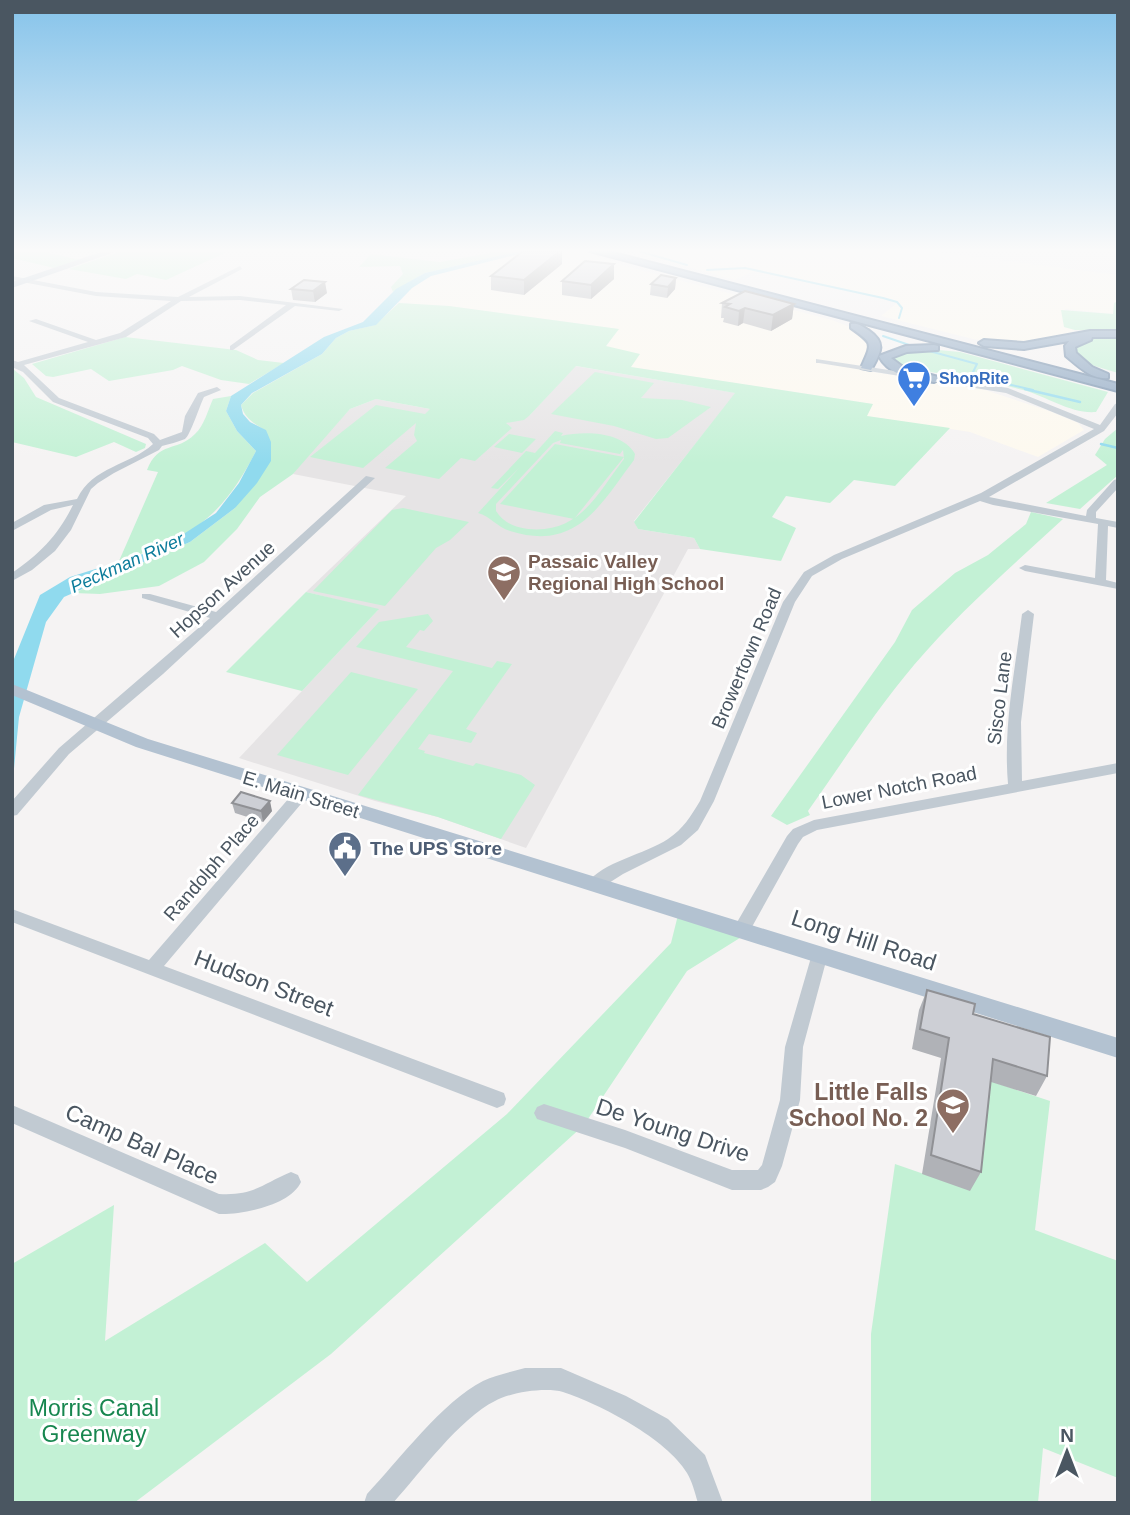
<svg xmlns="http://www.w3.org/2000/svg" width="1130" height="1515" font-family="Helvetica,sans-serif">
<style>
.commercial{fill:#fdf9ef}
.education{fill:#e6e4e5}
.green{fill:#c3f1d5;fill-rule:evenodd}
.water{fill:#90daee}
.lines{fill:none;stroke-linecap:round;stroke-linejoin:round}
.stream-far1{stroke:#90daee;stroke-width:2}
.stream{stroke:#90daee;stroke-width:2.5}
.highway-casing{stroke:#7690ad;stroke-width:4}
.minor{fill:#c1cad2;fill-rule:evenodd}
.major{fill:#b3c2d1;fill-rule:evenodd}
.highway{fill:#8ba5c1;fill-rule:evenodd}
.wall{fill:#b0b2b7}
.shaded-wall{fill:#909195}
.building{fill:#cdcfd5;stroke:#909195;stroke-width:2}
.labels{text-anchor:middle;stroke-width:6;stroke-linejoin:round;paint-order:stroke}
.far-shop-label{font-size:16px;font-weight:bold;fill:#366cbe;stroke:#fff;text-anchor:start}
.far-water-label{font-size:18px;font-style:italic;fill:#0c7c9b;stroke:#fff}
.education-label{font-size:19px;font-weight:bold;fill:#785e54;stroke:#fff;text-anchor:start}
.street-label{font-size:19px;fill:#4a5661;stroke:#fff}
.service-label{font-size:19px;font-weight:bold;fill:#4e5e75;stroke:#fff;text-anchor:start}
.near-street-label{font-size:23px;fill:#4a5661;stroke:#fff}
.near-education-label{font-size:23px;font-weight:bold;fill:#785e54;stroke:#fff;text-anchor:end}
.near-park-label{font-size:23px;fill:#17864f;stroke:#fff}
</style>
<rect width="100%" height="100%" fill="#f5f3f3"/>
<g class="commercial">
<path d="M531,251H581L629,267L832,320L855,329L866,338L872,347L865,361V371L976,387L1049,411L1078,423L1084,430L1038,457L970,432L866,416L873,404L630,367L639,354L606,347L618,329L449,306L399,303L412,288L431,276Z"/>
<path d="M630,251H927L1118,275V301L1114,303L1113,314L1065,309L1064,327L1075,330L1064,336L1020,344L1003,343L973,339L881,316L897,303L883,298L756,270L735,280Z"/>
</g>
<path class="education" d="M575,366L736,393L634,521L638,529L694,538L700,549H688L526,848L438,817L375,801L239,758L378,610L306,592L406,496L293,474L309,452L350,409L376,399L505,423L530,415Z"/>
<g class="green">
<path d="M12,251H41L80,260L54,268L12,258Z"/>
<path d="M122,251H229L166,280L137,274L126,279L69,269Z"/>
<path d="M500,251H519L425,273L393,292L391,287L403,274L400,266L359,267L371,254L440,262Z"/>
<path d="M1118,301V331L1075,330L1064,327L1061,310L1113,314L1114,303Z"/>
<path d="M399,303L449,306L619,329L606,346L640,354L631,367L873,404L867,416L950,428L895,486L854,480L830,503L786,496L772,517L796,528L781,561L700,549L694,538L638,529L634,522L735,393L576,366L530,415L524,420L506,423L512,428L475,461L461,458L439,479L385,468L417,441L414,435L416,423L363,468L310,457L376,405L425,414L430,409L376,399L350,409L293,474L260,497L237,529L204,562L159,586L100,594L74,593L190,542L235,508L266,431C254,423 245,419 241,405L253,393L322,354L336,338L349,331L375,325Z"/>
<path d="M125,337L236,350L258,360L284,363L249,384L221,380L182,366L173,370L109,381L91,369L53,377L46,376L32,364Z"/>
<path d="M1097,338L1118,339V373L1088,364L1074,350L1080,341Z"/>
<path d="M927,349L960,352L1108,392L1096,412C1071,414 1048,397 1023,390C983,379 941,374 899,367L887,358L894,352Z"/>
<path d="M13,369L24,378L36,397L146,444L145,448L136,452L114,442L76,457L12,442Z"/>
<path d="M595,372L654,383L641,398L682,400L711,407L668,438L656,439L614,426L551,414Z"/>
<path d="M231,396L226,411L237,431L256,451C222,518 189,540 119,561L158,472L147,470C159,440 176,453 195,434C204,426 208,410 213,399Z"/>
<path d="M1118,428V475L1080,509L1046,503L1107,465L1095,455L1105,439Z"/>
<path d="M555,431L563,433L561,436C584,431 622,431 635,454L634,460C600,505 577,552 510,531C497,527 490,516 478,513L520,467L498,489L491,488L526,451L535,453ZM561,440L560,443L620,454L623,450L624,459C597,494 580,534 528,529C514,527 504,523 496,511V504L553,443Z"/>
<path d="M509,434L536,439L522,453L494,447Z"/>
<path d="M555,444L624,457L574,519L500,504Z"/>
<path d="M403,508L469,522L450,540L436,548L385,606L313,591L392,510Z"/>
<path d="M1031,512L1063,519C1012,566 959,612 914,665C875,711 843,762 808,811L810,815L787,825L771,816L895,642L912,610L955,573L988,555L1026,524Z"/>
<path d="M306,592L379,609L302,691L226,672Z"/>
<path d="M428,614L433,621L424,631L420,630L406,647L492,668L497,661L512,664L466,729L477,733L471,743L429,734L418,749L425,751L424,753L473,766L476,763L521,775L535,785L501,839L438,817L358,795L453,671L356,647L379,622Z"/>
<path d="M351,672L418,689L348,775L277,755Z"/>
<path d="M678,915L743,936L687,971L584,1125L331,1354L134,1503H12V1264L114,1205L105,1341L265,1243L307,1282L507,1114L671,943Z"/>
<path d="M984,1079L1050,1101L1035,1230L1118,1261V1478L1043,1448L1038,1503H871V1334L895,1164L970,1190Z"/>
</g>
<path class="water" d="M519,251H531L431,276L412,288L376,325L349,331L336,338L322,354L252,393L241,405L243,414L250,422L266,430L271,442V461L257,483L235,508L190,542L64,597L46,622L19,717L12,789V664L40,595L70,577L162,548L216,513L239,483L256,451L237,431L226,411L231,396L324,337L363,322L396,289L425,273Z"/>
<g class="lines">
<g class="stream-far1">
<path d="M638,251L687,265"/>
<path d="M707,270L745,268L883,298L897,302L902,308L899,318"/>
<path d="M883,336L915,347"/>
<path d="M922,349L977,364L973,372L981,378L1033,390"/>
</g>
<g class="stream">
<path d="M1025,389L1080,402"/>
<path d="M1101,444L1118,448"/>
</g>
<g class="highway-casing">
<g id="highway">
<path d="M590,251H606L1118,384V391Z"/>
<path d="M851,324C859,323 861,326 868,330C887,343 881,352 871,370L861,368C872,343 874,344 851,328Z"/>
<path d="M1090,331H1118V337H1092L1091,340L1075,347L1076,353L1092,367L1108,374V378C1092,380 1078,366 1066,356L1065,346L1069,341L1024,349L984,346L979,343L984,340L1024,343Z"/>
<path d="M934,345L938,346V350L907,352L891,358L903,367L938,377L940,379L934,382C914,378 890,377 879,356L906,346Z"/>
</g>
</g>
<g class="minor">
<path d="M240,266L242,269L189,297L240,296L343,309L339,311L295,306L233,350H230V346L286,305L240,300L181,301L126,337L24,365L59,398L154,434L160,440L182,432L185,416L198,393L217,387L221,390L204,397C200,405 190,436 185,439C178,442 169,444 162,446L159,450L114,473L98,483L91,489L71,530L55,551L32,570L12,581V573C40,554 58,535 73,505L51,510L12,531V523L44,505L77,499C93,466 129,466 153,444L148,438L53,402L23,372L12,367V360L18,362L88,342L29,321L36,319L96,340L120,333L171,301L96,296L12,280V276L96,292L178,297Z"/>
<path d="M816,359L1008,388L1100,425L1115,404L1118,403V413L1104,431L989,497L1086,516L1087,510L1114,480L1118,479V488L1096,512V518L1118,522V528L1108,526L1106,580L1118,583V589L1025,571L1019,568L1025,565L1095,578L1098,524L993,505L980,501L842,559L812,576L795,602L714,801L698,830L681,845L623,874L601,888L595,890L589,888L587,884C601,862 646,854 668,839C683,829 691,816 700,801L783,602L804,572L834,555L981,493L1094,429L1006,393L819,363H816Z"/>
<path d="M366,476L375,478L163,674L69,754L17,815L12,816V801L59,748L210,618L142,598V594H150L216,612Z"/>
<path d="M1028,610L1034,614L1021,722L1022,781L1118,763V773L817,830L803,837L798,844L748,934L742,936L736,934L734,929L736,924L787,836L793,829L814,820L1008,784C1003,726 1015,671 1022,614Z"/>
<path d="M301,789L306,790L308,794L306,798L164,966L504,1093L506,1099L504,1105L497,1108L12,922V909L149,960L296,790Z"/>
<path d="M820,947L826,949L828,954L803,1047L800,1100L782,1166L775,1182L768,1187L761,1190H732L625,1148L537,1119L534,1113L537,1107L544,1104L625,1130L732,1170H758L762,1165L780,1100L785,1047L812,954L814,949Z"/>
<path d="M12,1105L219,1194C254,1196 262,1184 291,1172L298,1175L301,1182C291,1205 242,1215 219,1214L12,1123Z"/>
<path d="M525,1368H561L626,1396L668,1419L705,1455L723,1503H698C695,1493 692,1481 687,1473C667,1439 600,1404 563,1392C546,1387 511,1392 495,1401C460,1418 420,1473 393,1503H364L367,1494C399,1460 443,1401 483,1381C496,1375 511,1372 525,1368Z"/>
</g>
<g class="major">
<path d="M104,251H118L12,288V282Z"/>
<path d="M12,684L148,739L1118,1038V1058L136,747L12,695Z"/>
</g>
<use href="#highway" class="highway"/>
</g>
<g class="wall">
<path d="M562,264L524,295L491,290V276Z"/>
<path d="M614,264V279L591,299L562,295V281Z"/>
<path d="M676,278L675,289L667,298L650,295L651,284Z"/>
<path d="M291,289L327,293L315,302L293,300Z"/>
<path d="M722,303L794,304L792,319L771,331L743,323L738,326L723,322L724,318H721Z"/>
<path d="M232,803L272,811L263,822L235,813Z"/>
<path d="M927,990L973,1014L1047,1076L1036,1096L991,1082L981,1172L970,1191L922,1174L941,1058L912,1049L919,1010Z"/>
</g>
<g class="shaded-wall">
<path d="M560,251H562V264L524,295V280Z"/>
<path d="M614,264V279L591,299V285Z"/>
<path d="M676,278L675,289L667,298L668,287Z"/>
<path d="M325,282L327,293L315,302L313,291Z"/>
<path d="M794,304L792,319L771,331L773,315Z"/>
<path d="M745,308L743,323L738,326L739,311Z"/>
<path d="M270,801L272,811L263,822L261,811Z"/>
</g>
<g class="building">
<path d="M523,251H560L524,280L491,276Z"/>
<path d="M585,261L614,264L591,285L562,281Z"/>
<path d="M661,275L676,278L668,287L651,284Z"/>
<path d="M304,280L325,282L313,291L291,289Z"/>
<path d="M745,291L794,304L773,315L745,308L739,311L725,307L730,304L722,303Z"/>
<path d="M241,792L270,801L261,811L232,803Z"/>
<path d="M927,990L975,1004L973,1014L1050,1037L1047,1076L993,1059L981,1172L931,1155L949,1038L920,1029Z"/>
</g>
<linearGradient id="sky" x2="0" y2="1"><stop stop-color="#85c3ea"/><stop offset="0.54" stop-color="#fafafa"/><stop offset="1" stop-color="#fafafa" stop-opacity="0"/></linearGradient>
<rect width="1130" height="464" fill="url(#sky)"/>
<defs>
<g id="supermarket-pin" transform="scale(1.75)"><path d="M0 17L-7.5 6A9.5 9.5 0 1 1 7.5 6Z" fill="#3f7fe0" stroke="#fff"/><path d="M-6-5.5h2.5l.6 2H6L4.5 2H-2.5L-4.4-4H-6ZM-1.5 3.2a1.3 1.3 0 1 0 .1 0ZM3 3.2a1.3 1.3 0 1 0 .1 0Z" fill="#fff"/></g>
<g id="school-pin" transform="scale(1.75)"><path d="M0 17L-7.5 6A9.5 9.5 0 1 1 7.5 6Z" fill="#8d6e63" stroke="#fff"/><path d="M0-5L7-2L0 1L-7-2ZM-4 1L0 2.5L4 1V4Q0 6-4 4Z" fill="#fff"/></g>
<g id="civic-pin" transform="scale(1.75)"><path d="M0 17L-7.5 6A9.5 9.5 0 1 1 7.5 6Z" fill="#5c6f8a" stroke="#fff"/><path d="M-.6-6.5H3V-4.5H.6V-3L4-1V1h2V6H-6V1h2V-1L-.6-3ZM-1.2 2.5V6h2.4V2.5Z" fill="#fff"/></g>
</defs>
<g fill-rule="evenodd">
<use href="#supermarket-pin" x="914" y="378"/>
<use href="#school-pin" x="504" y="572"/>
<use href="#civic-pin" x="345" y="848"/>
<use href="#school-pin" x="953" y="1105"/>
</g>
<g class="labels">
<g class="far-shop-label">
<text x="939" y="384">ShopRite</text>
</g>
<g class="far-water-label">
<text transform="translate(127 563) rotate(-24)" y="6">Peckman River</text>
</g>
<g class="education-label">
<text x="528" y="568">Passaic Valley<tspan x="528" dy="22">Regional High School</tspan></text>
</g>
<g class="street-label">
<text transform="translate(222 589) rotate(-42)" y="7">Hopson Avenue</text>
<text transform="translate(746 658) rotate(-67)" y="7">Browertown Road</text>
<text transform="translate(999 698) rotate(-83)" y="7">Sisco Lane</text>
<text transform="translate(899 787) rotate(-11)" y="7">Lower Notch Road</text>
<text transform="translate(301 794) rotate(17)" y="7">E. Main Street</text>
<text transform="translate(211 867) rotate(-49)" y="7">Randolph Place</text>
</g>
<g class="service-label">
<text x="370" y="855">The UPS Store</text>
</g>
<g class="near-street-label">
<text transform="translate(864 940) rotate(18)" y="8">Long Hill Road</text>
<text transform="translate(264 983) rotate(21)" y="8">Hudson Street</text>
<text transform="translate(673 1130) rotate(18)" y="8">De Young Drive</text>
<text transform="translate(142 1144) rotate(24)" y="8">Camp Bal Place</text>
</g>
<g class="near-education-label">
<text x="928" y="1100">Little Falls<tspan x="928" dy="26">School No. 2</tspan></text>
</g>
<g class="near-park-label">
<text x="94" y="1416">Morris Canal<tspan x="94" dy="26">Greenway</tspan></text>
</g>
</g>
<rect width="1130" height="1515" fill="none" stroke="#4a5661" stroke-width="28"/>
<g transform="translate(1067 1452)" stroke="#ffffff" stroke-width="5" paint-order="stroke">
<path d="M0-5L12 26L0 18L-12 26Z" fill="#4a5661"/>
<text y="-10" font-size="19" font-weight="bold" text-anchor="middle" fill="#4a5661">N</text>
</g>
</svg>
